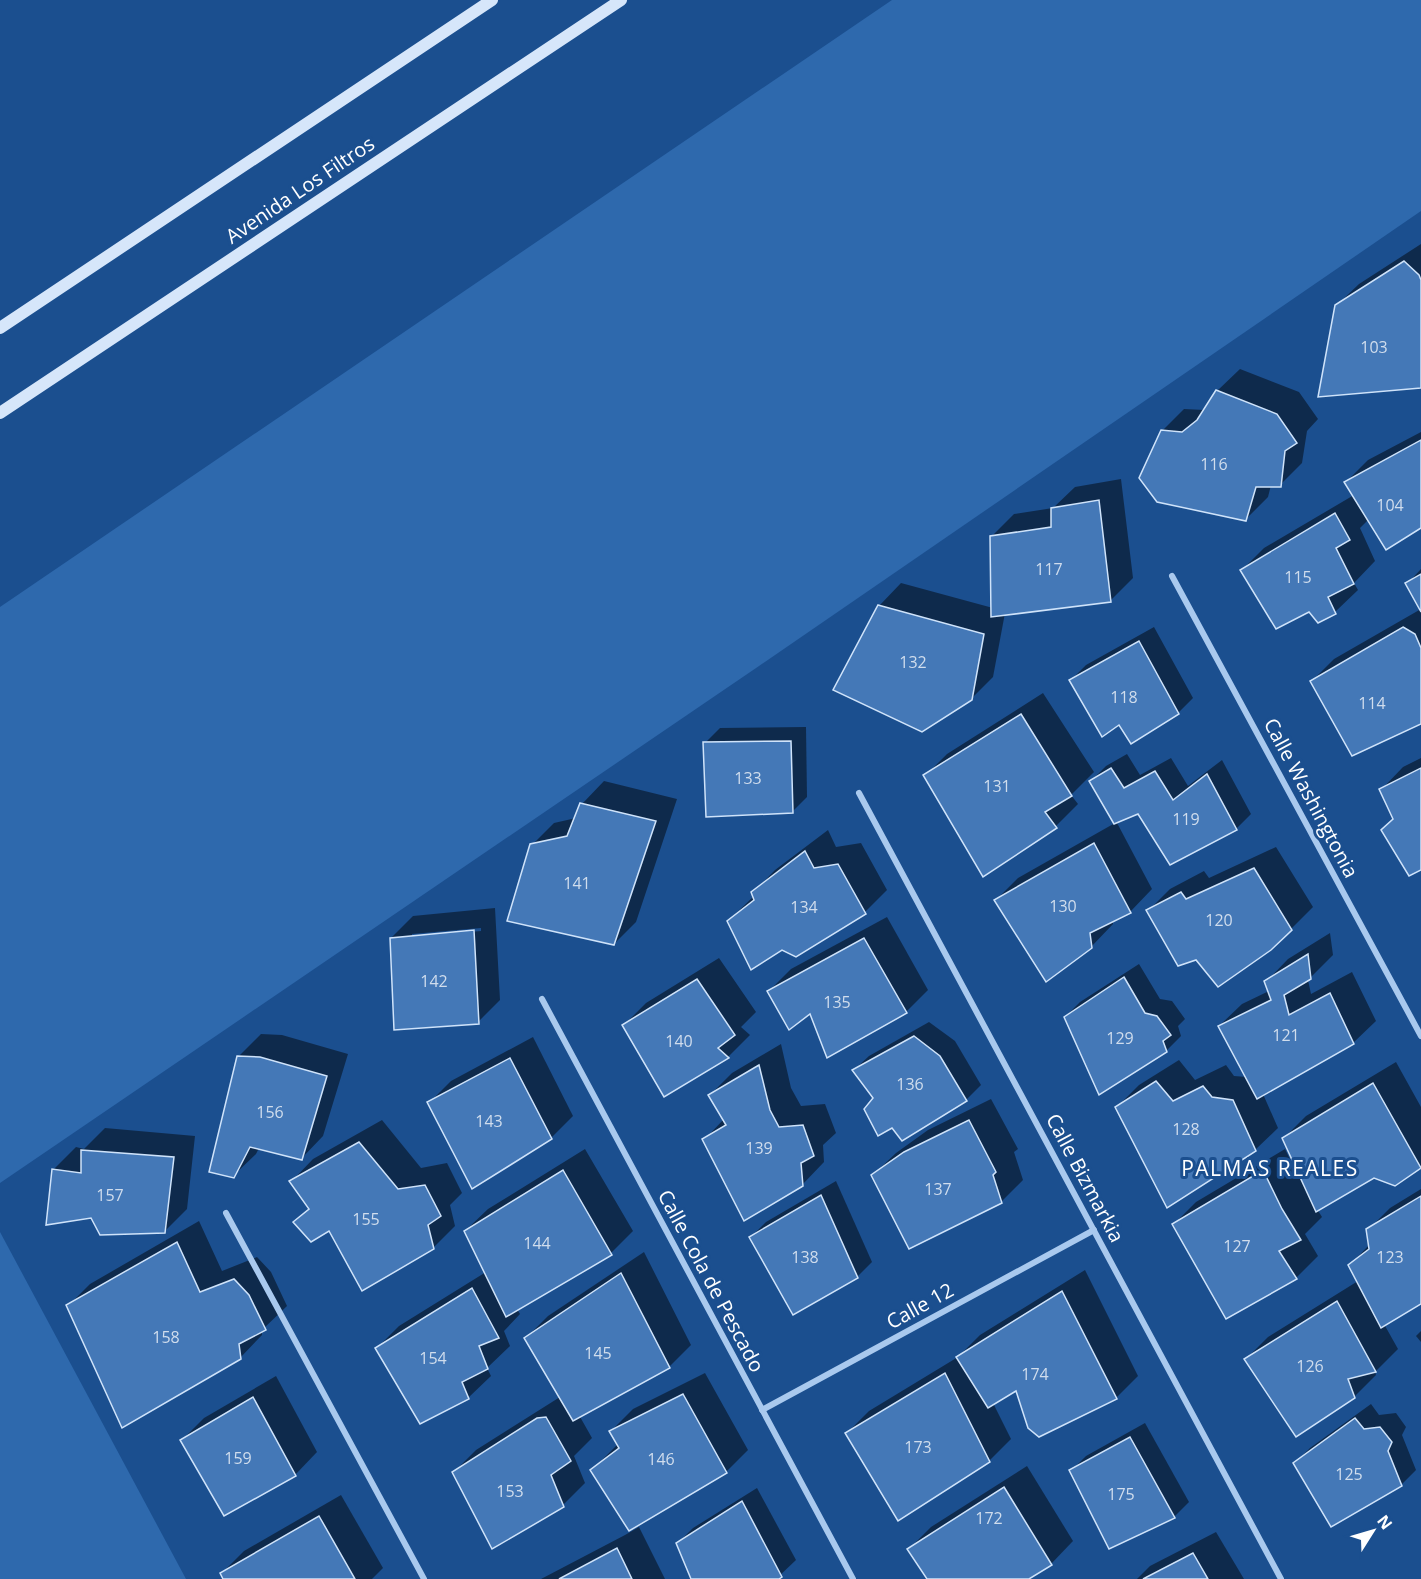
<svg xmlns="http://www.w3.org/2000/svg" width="1421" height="1579" font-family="'Open Sans',sans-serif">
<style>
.green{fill:#2e69ad}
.shadow{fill:#0007;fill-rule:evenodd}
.building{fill:#4478b7;stroke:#cfe3fa;stroke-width:1.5}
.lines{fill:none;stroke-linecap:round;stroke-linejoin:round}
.street{stroke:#a9c9ee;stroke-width:6}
.secondary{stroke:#d6e6fa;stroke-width:12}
.labels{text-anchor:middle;stroke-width:6;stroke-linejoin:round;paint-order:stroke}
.number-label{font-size:16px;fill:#d0dded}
.street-label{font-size:20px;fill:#fff;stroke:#1b4f8f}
.neighbourhood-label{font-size:21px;letter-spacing:1.5px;fill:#fff;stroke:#1b4f8f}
</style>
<rect width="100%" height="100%" fill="#1b4f8f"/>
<g class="green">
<path d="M892,0H1421V211L759,666L0,1183V607Z"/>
<path d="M0,1232L186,1579H0Z"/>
</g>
<g class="shadow">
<path d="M1421,244V387L1336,306L1359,284Z"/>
<path d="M1240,369L1299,392L1318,419L1307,431L1302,463L1280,485H1271L1268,497L1246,519L1162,431L1184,409L1205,410L1217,391Z"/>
<path d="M1421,432V527L1369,519L1360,528L1375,561L1354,583L1358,590L1335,612L1318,622L1310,610L1242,570L1264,548L1354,495L1346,482L1368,460Z"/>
<path d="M1121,479L1133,578L1111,600L1005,613L993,677L971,699L879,606L901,583L993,608L992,536L1014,514L1053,508L1075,487Z"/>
<path d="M1421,569V722L1312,681L1334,659L1421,609L1407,584Z"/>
<path d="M1154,627L1193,698L1178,713L1131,742L1119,723L1071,680L1086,665Z"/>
<path d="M1043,693L1094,772L1071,795L1078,804L1056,826L925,776L947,754Z"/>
<path d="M806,727L807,797L792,812L705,743L720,728Z"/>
<path d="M1127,754L1140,775L1171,758L1188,786L1222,760L1251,814L1236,829L1138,812L1116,821L1152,889L1130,912L1113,920V924L1091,947L996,900L1018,878L1115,823L1091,781L1106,766Z"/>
<path d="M1421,758V868L1381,790L1403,767Z"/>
<path d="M604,781L677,799L636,922L614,944L532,845L554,823L576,818L582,804Z"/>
<path d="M828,830L836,847L861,843L887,890L865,912L728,921L754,896L753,893L775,870Z"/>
<path d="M1276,847L1313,907L1291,929L1197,958L1148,911L1170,889L1204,871L1209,878Z"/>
<path d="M495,908L500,1000L478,1022L391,938L413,916ZM481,928V931L412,937V934Z"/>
<path d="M887,917L928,990L906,1012H811L769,991L791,969Z"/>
<path d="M1330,933L1333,955L1308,980L1311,994L1352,972L1376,1021L1353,1043L1263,1094L1278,1128L1255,1150L1116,1108L1139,1085L1179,1060L1195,1080L1226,1065L1234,1076L1247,1077L1219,1026L1242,1004L1269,991L1266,982L1288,959Z"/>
<path d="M719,958L756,1012L741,1027L750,1035L728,1057L664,1094L624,1025L646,1003Z"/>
<path d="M1139,964L1160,999L1172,1001L1185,1019L1178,1026L1181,1036L1166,1051L1065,1017L1080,1002Z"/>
<path d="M929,1022L955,1041L981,1085L966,1100L875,1098L854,1070L869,1056Z"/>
<path d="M261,1034L282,1035L348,1054L323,1136L301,1159L259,1148L256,1154L233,1176L238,1057Z"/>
<path d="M533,1037L573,1116L551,1138L429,1103L451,1081Z"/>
<path d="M781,1044L791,1088L801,1106L825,1104L836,1133L823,1145L824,1162L802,1185L704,1140L724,1119L710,1095L732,1073Z"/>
<path d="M1396,1062L1421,1107V1166L1395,1184L1373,1176L1317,1209L1322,1217L1305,1234L1318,1256L1296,1278L1174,1224L1196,1202L1285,1149L1295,1170L1298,1169L1284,1138L1306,1116Z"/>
<path d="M991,1099L1018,1149L1014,1152L1023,1180L1001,1202L873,1175L896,1153L928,1130Z"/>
<path d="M382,1120L421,1168L447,1163L462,1193L450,1205L455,1226L433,1248L295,1222L310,1208L291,1182L313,1159Z"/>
<path d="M105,1128L195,1136L187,1209L165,1231L92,1216L54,1169L76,1147L84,1149Z"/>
<path d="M585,1149L633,1231L611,1253L517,1309L520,1314L504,1331L510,1346L487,1368L491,1376L468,1398L377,1348L399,1326L486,1272L465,1231L488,1209Z"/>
<path d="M836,1181L872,1262L857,1277L751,1237L766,1222Z"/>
<path d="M1421,1189V1302L1384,1324L1398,1349L1375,1372L1376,1375L1354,1397L1246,1359L1268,1337L1358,1281L1350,1265L1370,1244L1368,1230L1390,1208Z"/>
<path d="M199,1221L222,1271L257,1257L271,1272L287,1306L262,1330V1335L240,1358L68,1306L90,1284Z"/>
<path d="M644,1252L691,1345L669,1367L579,1415L592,1438L574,1456L585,1483L563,1505L454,1472L476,1450L560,1397L526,1338L548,1316Z"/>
<path d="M1085,1270L1138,1376L1116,1398L1017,1389L993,1403L1011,1439L989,1461L847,1433L869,1411L958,1357L980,1335Z"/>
<path d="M1421,1331V1342L1416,1336Z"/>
<path d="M705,1373L748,1450L726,1472L592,1470L618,1444L611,1431L633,1409Z"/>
<path d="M276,1376L317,1452L295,1475L224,1514L182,1440L204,1418Z"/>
<path d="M1371,1404L1379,1415L1396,1413L1406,1427L1402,1435L1416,1470L1401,1485L1295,1463L1310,1448Z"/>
<path d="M1145,1423L1189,1502L1174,1517L1071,1471L1086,1456Z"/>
<path d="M1027,1466L1073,1541L1051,1564L1027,1579H929L909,1549L931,1527Z"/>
<path d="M757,1488L796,1560L776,1579H693L678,1543L693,1528Z"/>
<path d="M341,1495L383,1568L372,1579H225L222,1573L244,1551Z"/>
<path d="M639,1527L665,1579H541L625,1535Z"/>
<path d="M1216,1532L1244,1579H1137L1150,1566Z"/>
</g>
<g class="building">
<path d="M1404,261L1419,275L1421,280V388L1318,397L1335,305Z"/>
<path d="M1216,390L1277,414L1297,443L1285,451L1281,487H1256L1246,521L1157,502L1139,478L1161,430L1182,432L1197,420Z"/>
<path d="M1421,440V528L1386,550L1344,482Z"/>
<path d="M1099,500L1111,602L991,617L990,536L1051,527V508Z"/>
<path d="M1335,513L1350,540L1336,548L1354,584L1328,597L1336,614L1318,623L1309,612L1276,629L1240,570Z"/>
<path d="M1421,574V612L1405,583Z"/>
<path d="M878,605L984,634L972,700L922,732L833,690Z"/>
<path d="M1403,627L1415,634L1421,648V724L1352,756L1310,681Z"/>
<path d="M1139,641L1179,714L1131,744L1119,725L1102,737L1069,680Z"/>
<path d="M1021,714L1072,796L1045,812L1057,828L983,877L923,775Z"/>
<path d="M791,741L793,813L706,817L703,742Z"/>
<path d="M1111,768L1124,788L1155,771L1173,800L1207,774L1237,830L1170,865L1138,814L1114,824L1089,781Z"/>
<path d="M1421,768V870L1409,876L1381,830L1393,819L1379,789Z"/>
<path d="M580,803L656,821L614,945L507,921L530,844L567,836Z"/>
<path d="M1094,843L1131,913L1090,933L1092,948L1046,982L994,900Z"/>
<path d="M805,851L814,868L838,864L866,914L796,957L782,950L751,970L727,921L754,900L751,892Z"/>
<path d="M1254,868L1292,930L1271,950L1218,987L1196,960L1178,966L1146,910L1181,892L1186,899Z"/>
<path d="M474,930L479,1024L394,1030L390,938Z"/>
<path d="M864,938L907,1013L827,1058L810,1014L789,1030L767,991Z"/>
<path d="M1308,954L1311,979L1284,995L1289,1015L1330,993L1354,1044L1257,1099L1218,1026L1271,1000L1264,981Z"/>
<path d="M1124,977L1145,1013L1157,1016L1171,1035L1163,1041L1167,1052L1099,1095L1064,1017Z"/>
<path d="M697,979L735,1035L718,1048L729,1058L664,1097L622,1025Z"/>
<path d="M914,1036L940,1056L967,1101L902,1141L892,1128L878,1136L864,1109L873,1098L852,1070Z"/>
<path d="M237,1056L260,1057L327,1076L302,1160L250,1147L234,1178L209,1172Z"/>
<path d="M510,1058L552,1139L472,1189L427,1102Z"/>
<path d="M759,1065L770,1110L779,1127L803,1125L814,1156L801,1163L803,1186L744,1221L702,1139L726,1125L708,1095Z"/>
<path d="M1156,1081L1173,1101L1203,1086L1212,1097L1233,1100L1256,1151L1167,1208L1115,1107Z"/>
<path d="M1373,1083L1421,1168L1395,1186L1374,1178L1316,1212L1282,1138Z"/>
<path d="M969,1120L996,1172L993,1175L1002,1203L909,1249L871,1175L904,1152Z"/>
<path d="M359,1142L398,1189L425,1185L441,1216L428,1225L434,1249L362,1291L329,1231L311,1242L293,1222L309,1209L289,1181Z"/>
<path d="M81,1150L174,1157L165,1233L100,1235L91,1218L46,1225L52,1169L81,1173Z"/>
<path d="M563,1170L612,1255L506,1317L464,1231Z"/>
<path d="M1263,1170L1282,1209L1301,1240L1279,1251L1297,1279L1226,1319L1172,1224Z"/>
<path d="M821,1195L858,1278L793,1315L749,1237Z"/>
<path d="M1421,1196V1304L1381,1328L1348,1265L1369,1249L1366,1229Z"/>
<path d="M177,1242L200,1292L234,1279L249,1295L266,1330L239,1344L241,1359L122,1428L66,1305Z"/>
<path d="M621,1273L670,1368L573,1421L524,1338Z"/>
<path d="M472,1288L499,1338L479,1346L488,1369L462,1382L469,1399L420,1424L375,1348Z"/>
<path d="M1062,1291L1117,1399L1039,1437L1028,1428L1016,1391L988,1408L956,1357Z"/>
<path d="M1337,1301L1376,1372L1348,1379L1355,1398L1296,1437L1244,1359Z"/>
<path d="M945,1373L990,1462L898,1521L845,1433Z"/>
<path d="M683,1394L727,1473L629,1531L590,1470L619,1448L609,1431Z"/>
<path d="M253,1397L296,1476L224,1516L180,1440Z"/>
<path d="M546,1417L571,1461L551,1475L564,1507L492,1549L452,1472L537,1418Z"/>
<path d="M1355,1418L1364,1429L1380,1427L1392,1442L1388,1451L1402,1486L1331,1527L1293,1463Z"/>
<path d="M1130,1437L1175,1518L1109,1549L1069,1470Z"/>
<path d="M1004,1487L1052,1565L1029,1579H927L907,1549Z"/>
<path d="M742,1501L782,1577L779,1579H691L676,1543Z"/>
<path d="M319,1516L355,1579H223L220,1573Z"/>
<path d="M617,1548L632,1579H559Z"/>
<path d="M1193,1553L1208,1579H1143Z"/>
</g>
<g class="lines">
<g class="street">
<path d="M1172,576L1421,1036"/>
<path d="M859,793L1281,1579"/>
<path d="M542,999L853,1579"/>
<path d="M226,1213L424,1579"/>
<path d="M762,1410L1094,1230"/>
</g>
<g class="secondary">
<path d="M0,328L492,0"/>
<path d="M0,413L621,0"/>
</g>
</g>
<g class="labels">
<g class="number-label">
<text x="1374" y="353">103</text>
<text x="1214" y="470">116</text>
<text x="1390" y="511">104</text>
<text x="1049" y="575">117</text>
<text x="1298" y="583">115</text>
<text x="913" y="668">132</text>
<text x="1124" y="703">118</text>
<text x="1372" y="709">114</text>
<text x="748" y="784">133</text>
<text x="997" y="792">131</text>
<text x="1186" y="825">119</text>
<text x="577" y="889">141</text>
<text x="1063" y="912">130</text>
<text x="804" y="913">134</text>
<text x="1219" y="926">120</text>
<text x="434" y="987">142</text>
<text x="837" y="1008">135</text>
<text x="1286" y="1041">121</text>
<text x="1120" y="1044">129</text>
<text x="679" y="1047">140</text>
<text x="910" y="1090">136</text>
<text x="270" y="1118">156</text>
<text x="489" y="1127">143</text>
<text x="1186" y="1135">128</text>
<text x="759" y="1154">139</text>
<text x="938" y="1195">137</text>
<text x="110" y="1201">157</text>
<text x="366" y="1225">155</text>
<text x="537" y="1249">144</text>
<text x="1237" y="1252">127</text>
<text x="805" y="1263">138</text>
<text x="1390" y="1263">123</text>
<text x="166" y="1343">158</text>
<text x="598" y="1359">145</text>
<text x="433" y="1364">154</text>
<text x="1310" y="1372">126</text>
<text x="1035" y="1380">174</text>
<text x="918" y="1453">173</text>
<text x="238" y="1464">159</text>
<text x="661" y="1465">146</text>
<text x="1349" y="1480">125</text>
<text x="510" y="1497">153</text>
<text x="1121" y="1500">175</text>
<text x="989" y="1524">172</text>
</g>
<g class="street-label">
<text transform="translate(300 190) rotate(-34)" y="7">Avenida Los Filtros</text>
<text transform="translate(1311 798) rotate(62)" y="7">Calle Washingtonia</text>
<text transform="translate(1085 1178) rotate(62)" y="7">Calle Bizmarkia</text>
<text transform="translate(711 1281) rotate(62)" y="7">Calle Cola de Pescado</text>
<text transform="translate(920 1306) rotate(-29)" y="7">Calle 12</text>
</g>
<g class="neighbourhood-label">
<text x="1270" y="1176">PALMAS REALES</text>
</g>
</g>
<g transform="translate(1373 1531) rotate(53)" stroke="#1b4f8f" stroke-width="4.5" paint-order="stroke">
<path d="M0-4.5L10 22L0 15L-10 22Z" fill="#ffffff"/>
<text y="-9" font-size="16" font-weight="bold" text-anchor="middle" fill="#ffffff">N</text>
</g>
</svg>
